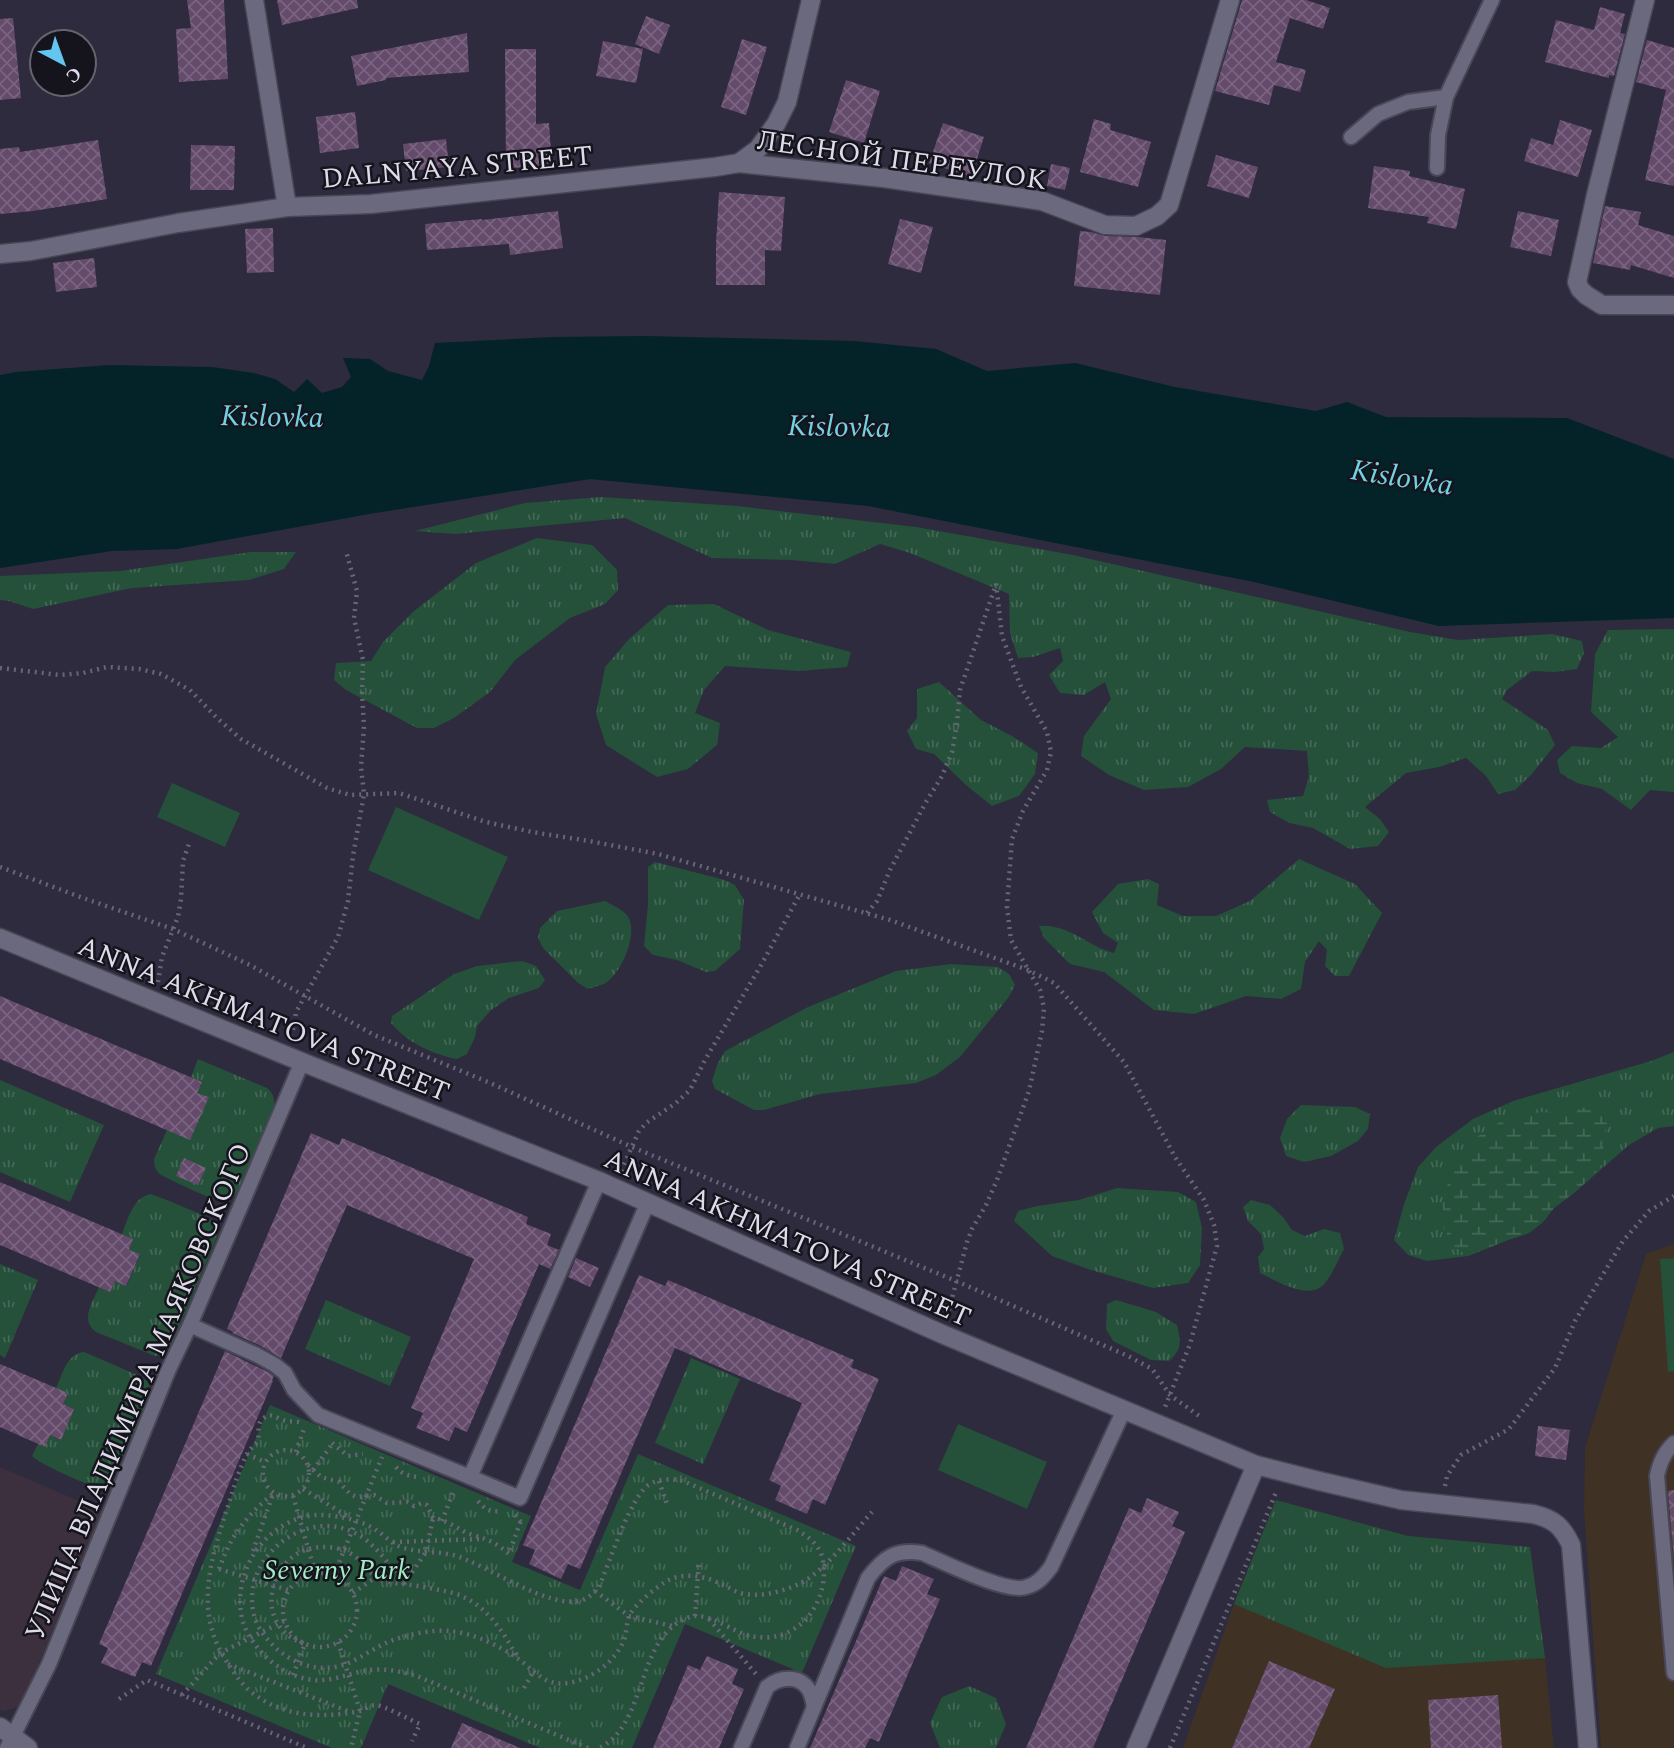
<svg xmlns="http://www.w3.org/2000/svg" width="1674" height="1748" font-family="Spectral,serif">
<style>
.commercial{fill:#3c303e}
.education{fill:#3f3224}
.grass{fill:url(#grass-tufts)}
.wetland{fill:url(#wetland-marsh)}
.garden{fill:#25503a}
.water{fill:#042328}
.building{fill:url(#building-cross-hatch)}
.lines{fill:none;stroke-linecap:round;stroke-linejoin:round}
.service-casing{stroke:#494756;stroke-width:18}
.minor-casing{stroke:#494756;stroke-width:21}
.tertiary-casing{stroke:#494756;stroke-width:21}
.path{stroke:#686676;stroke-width:4.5;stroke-dasharray:2 5;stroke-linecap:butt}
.service{stroke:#6b697e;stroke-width:14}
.minor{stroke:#6b697e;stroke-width:18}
.tertiary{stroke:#6b697e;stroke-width:18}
.labels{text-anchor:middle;stroke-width:5;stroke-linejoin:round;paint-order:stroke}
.street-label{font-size:28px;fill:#dddce8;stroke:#15141d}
.park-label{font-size:28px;font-style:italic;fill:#a2ecc4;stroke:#15141d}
.water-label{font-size:30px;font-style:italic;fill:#73d1e1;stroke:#15141d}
</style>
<defs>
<pattern id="grass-tufts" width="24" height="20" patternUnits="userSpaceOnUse" patternTransform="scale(1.75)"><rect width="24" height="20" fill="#25503a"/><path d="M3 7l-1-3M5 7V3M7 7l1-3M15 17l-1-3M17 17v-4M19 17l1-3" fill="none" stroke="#446956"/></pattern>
<pattern id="wetland-marsh" width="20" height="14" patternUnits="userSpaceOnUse" patternTransform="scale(1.75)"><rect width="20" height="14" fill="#25503a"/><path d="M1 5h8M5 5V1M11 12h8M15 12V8" fill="none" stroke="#446956"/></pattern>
<pattern id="building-cross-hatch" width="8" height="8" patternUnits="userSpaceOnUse" patternTransform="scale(1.75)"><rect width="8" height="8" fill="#644a6b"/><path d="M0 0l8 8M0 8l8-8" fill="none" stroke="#7a6480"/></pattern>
</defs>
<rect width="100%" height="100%" fill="#2d2b3d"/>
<path class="commercial" d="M0,1467L102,1511L24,1699L18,1707L3,1711L0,1710Z"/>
<g class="education">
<path d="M1674,1244V1748H1601L1584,1510L1585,1448L1646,1254Z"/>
<path d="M1276,1500L1408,1536L1530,1547L1545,1658L1554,1748H1183L1234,1604Z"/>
</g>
<g class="grass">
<path d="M601,497L737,506L916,527L1073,555L1410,632L1458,640L1552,634L1582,641L1584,653L1577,669L1555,672L1532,671L1507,690L1502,699L1548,730L1555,745L1531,775L1515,790L1498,794L1486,776L1466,758L1439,767L1406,773L1365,807L1380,819L1389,832L1378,846L1350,849L1313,828L1289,823L1270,812L1267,800L1303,796L1309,776L1307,751L1245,747L1221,769L1188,787L1144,790L1109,775L1081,756L1084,736L1111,699L1105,682L1084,695L1060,693L1049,675L1063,661L1060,648L1033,657L1018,658L1010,633L1009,594L910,553L880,544L835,564L791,560L712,558L625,518L455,534L415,531L525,503Z"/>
<path d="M537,538L592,545L617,570L618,590L605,604L570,618L515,660L490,692L454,718L434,728H417L346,690L334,680L336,663L371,661L383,642L414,611L476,563Z"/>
<path d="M251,552H296L284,569L249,580L132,588L33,609L9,601L0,600V576L120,571Z"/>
<path d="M714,604L768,630L851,652L847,667L799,671L725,666L704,690L695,713L720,723L717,745L688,769L657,777L606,745L596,714L605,667L629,639L668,605Z"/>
<path d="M1674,629V792L1650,790L1631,810L1602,789L1577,783L1560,773L1557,760L1572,746L1601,748L1618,737L1591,712L1595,654L1608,630Z"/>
<path d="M939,682L981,720L1012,736L1038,753L1035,774L1019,796L992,806L966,785L934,754L916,749L907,731L917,718V689Z"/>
<path d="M1299,859L1355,884L1382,913L1349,976H1335L1325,966L1327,950L1319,941L1305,962L1301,989L1281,999L1246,996L1194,1014L1154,1010L1104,972L1070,964L1044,938L1039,926C1070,924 1086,946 1114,953L1118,943L1103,933L1092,912L1118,884L1148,879L1159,884L1157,905L1183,916H1216L1250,901Z"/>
<path d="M655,862L725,880L735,885L744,900L740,949L715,971L706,972L677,960L653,955L644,946L648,904V867Z"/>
<path d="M605,901C614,906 627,911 630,921C636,940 620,975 604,984C599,986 593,987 588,989L578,983L543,948L538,938L540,928L557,911Z"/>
<path d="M522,961L536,966L545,980L539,988L509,998L491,1010L477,1026L475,1037L467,1054L457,1059C434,1055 406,1042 391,1023L392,1016L454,974L477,966Z"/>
<path d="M951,964L998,967L1009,974L1015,985L1008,998L960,1057L936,1075L916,1083L820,1094L764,1110H754L715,1089L712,1081L717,1065L725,1051L808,1007L896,971Z"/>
<path d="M1674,1052V1126L1658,1128L1629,1145L1575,1192L1554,1208L1543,1222L1529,1233L1508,1240L1468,1256L1427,1261L1408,1255L1394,1240L1404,1204L1418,1167L1436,1147L1473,1119L1513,1101L1651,1061Z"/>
<path d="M198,1059L267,1088C273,1093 275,1098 274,1106L238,1191C235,1196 232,1200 225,1201C215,1202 175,1182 163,1176C156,1172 154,1167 154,1159L167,1130L184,1124L195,1128L208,1098L197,1093L202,1082L191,1077Z"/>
<path d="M0,1080L104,1125L70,1202L0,1172Z"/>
<path d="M1301,1105L1355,1107L1370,1114L1368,1129L1358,1141L1331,1156L1304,1162L1286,1156L1280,1138L1287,1119Z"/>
<path d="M1117,1188L1178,1192L1196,1202L1202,1228L1200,1265L1188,1283L1153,1288L1091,1270L1052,1256L1014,1221L1018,1211L1037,1206L1079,1200Z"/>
<path d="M151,1194C162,1198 206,1215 213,1222C218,1226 218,1231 217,1237L171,1346L164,1354L155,1356L96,1332C80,1320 92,1303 99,1287L110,1292L115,1281L127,1285L140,1255L129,1250L133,1239L122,1234C128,1219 133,1197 151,1194Z"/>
<path d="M1251,1200L1270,1205L1283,1217L1292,1230L1305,1236L1324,1229L1340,1233L1344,1249C1338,1260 1333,1273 1325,1283C1310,1302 1277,1281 1260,1273L1258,1257L1264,1249L1261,1234L1248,1221L1243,1207Z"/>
<path d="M0,1264L38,1280L5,1358L0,1355Z"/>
<path d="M326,1300L411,1337L390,1386L305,1349Z"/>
<path d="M1116,1300L1156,1312L1177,1325C1181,1343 1182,1349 1169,1361L1151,1360L1113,1341L1106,1329L1107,1304Z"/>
<path d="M84,1352L142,1377C149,1382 151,1387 150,1395L114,1477C111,1483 108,1486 101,1487C91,1488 38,1463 32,1456L38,1444L50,1435L60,1440L74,1409L63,1404L56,1388C63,1374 66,1354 84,1352Z"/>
<path d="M691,1358L740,1379L703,1464L655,1443Z"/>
<path d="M270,1405L531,1516L512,1562L580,1590L638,1454L856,1546L802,1673L685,1624L632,1748H540L388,1684L361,1748H332L156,1674Z"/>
<path d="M1276,1500L1408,1536L1530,1547L1545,1658L1386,1668L1234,1604Z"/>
<path d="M969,1686L996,1698L1006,1724L996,1748H940L930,1723L942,1697Z"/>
</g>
<path class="wetland" d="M1600,1105L1608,1117L1605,1131L1602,1167L1575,1192L1554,1208L1543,1222L1529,1233L1508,1240L1468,1256L1453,1246L1443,1226V1196L1455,1166L1477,1137L1506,1118L1542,1112L1567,1113Z"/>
<g class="garden">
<path d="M172,783L240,813L225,847L157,817Z"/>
<path d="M396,807L508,857L479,920L368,870Z"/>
<path d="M1674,1258V1371L1668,1372L1660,1259Z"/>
<path d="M958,1424L1047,1462L1027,1509L938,1470Z"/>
</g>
<path class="water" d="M645,336L854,341L936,349L987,371L1075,363L1175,387L1316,411L1347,402L1386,417L1567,418L1674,459V618L1439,626L1254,582L868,506L590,479L369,514L177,549L112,551L0,568V375L16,372L109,365L212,367L254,373L275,379L294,392L307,379L322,393L342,387L351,377L343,358L370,359L388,371L422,380L429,366L435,343L553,337Z"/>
<g class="building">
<path d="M187,0H224L228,79L179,82L176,29L191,28Z"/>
<path d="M277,0H357L358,8L282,25Z"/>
<path d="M1242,0H1306L1330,8L1323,29L1290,18L1276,62L1306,70L1300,92L1274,85L1269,105L1215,91Z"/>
<path d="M1600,7L1625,14L1620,33L1625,34L1614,76L1609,75V78L1545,62L1556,20L1594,30Z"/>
<path d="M646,16L670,25L659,54L635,44Z"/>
<path d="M13,18L21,98L0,100V19Z"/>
<path d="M467,33L469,72L386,78V80L357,86L351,56Z"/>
<path d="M742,39L767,47L746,115L721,107Z"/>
<path d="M1647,40L1674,48V186L1645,180L1666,90L1636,82Z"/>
<path d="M603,41L643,49L636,83L596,76Z"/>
<path d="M505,49H536V124L549,123L552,166L506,168Z"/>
<path d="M846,80L880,91L864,143L829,132Z"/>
<path d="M355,112L359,148L320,153L316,117Z"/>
<path d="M1094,119L1111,124L1110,130L1151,142L1138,187L1080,172Z"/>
<path d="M1560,120L1592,130L1578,177L1524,161L1531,138L1553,145Z"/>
<path d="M943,123L984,137L971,177L929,163Z"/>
<path d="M446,139L449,167L406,171L403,144Z"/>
<path d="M98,140L107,199L33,211L0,214V149L19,147L20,152Z"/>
<path d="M191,145L235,146L234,190H190Z"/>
<path d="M1216,155L1258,167L1249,198L1207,186Z"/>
<path d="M1051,164L1070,168L1065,190L1047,186Z"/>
<path d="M1374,166L1410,171L1409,176L1465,189L1456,229L1427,223L1429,217L1368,208Z"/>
<path d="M719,192L785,197L781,251L765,250V285H716V244Z"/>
<path d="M1605,206L1641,212L1638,225L1674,236V278L1631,265L1630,270L1593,263Z"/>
<path d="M558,211L563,248L510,255L509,244L427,250L425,224L482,219V220Z"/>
<path d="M1518,211L1559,220L1551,256L1510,247Z"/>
<path d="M900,219L933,227L921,273L888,264Z"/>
<path d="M273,228L274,272L247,273L245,229Z"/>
<path d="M1080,231L1091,232L1105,236L1138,237L1166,240L1160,295L1074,286Z"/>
<path d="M94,258L97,287L56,292L53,263Z"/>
<path d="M0,996L202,1082L197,1093L209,1097L190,1140L0,1059Z"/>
<path d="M311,1133L339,1145L342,1138L528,1217L526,1224L551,1234L547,1245L559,1250L550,1269L539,1264L467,1432L455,1427L449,1441L416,1428L423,1413L411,1408L474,1259L347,1205L281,1358L261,1346L232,1333L233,1332L227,1329Z"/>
<path d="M184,1158L206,1168L198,1185L176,1176Z"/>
<path d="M0,1182L133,1239L129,1250L140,1254L126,1286L115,1281L110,1292L0,1245Z"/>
<path d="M576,1258L599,1268L590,1287L568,1277Z"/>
<path d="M639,1275L665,1286L668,1280L854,1360L851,1367L879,1379L825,1505L813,1499L807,1514L775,1500L781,1486L769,1480L802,1403L675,1348L580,1569L568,1564L561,1579L529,1564L535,1550L523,1545Z"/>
<path d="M225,1351L270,1373L274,1376L272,1380L273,1381L151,1666L142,1662L135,1677L101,1663L108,1648L99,1644Z"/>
<path d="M0,1364L68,1393L63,1404L74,1409L61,1440L50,1435L45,1447L0,1427Z"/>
<path d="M1538,1426L1570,1430L1566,1460L1535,1456Z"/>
<path d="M1674,1490V1561L1668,1491Z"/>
<path d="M1147,1498L1179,1512L1172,1526L1185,1532L1093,1748H1026L1129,1508L1141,1513Z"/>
<path d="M902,1566L934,1579L927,1594L940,1599L879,1742L870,1738L865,1748H810L884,1576L896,1581Z"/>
<path d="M707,1656L738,1669L732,1684L744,1689L719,1748H653L688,1665L700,1670Z"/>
<path d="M1269,1661L1335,1689L1309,1748H1232Z"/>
<path d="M1498,1695L1502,1748H1431L1428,1700Z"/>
<path d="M462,1723L520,1748H451Z"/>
</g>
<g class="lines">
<g class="service-casing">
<g id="service">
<path d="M1351,137L1378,114L1408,102L1446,97"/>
<path d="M1437,168L1438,135L1446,97L1492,0"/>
<path d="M599,1181L470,1477L520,1498L648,1202"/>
<path d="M190,1325L257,1355L275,1365L285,1373L294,1390L318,1415L470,1477"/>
<path d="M1674,1443C1664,1453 1660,1462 1657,1476L1674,1673"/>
<path d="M7,1748L49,1664L168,1371L190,1325L302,1062"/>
<path d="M741,1748L767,1687C779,1677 799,1674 809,1690C812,1695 813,1702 814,1707"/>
<path d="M797,1748L868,1578C884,1557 895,1549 922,1553C943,1562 1007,1594 1026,1587C1038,1584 1044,1576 1051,1567L1124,1410"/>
</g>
</g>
<g class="minor-casing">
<g id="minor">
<path d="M254,0L287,207"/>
<path d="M1645,0L1596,195L1577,282L1580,289L1586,295L1602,305H1674"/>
<path d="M739,163L884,178L1042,201L1105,225L1136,226L1157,216L1169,205L1230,0"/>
<path d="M0,254L31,251L178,223L287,207L371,204L715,167L739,163L758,149L776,124L787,102L811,0"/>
<path d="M0,938L302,1062L599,1181L942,1334L1256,1465L1319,1481L1401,1500L1533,1514C1554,1519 1562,1526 1571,1545L1588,1748"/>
</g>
</g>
<g class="tertiary-casing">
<g id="tertiary">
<path d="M0,1727L28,1748"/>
<path d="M1136,1748L1256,1465"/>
</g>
</g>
<g class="path">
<path d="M0,668L60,675L83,673L107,667L139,669L161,674L190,690L217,718L241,739L327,788L350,795L399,793L486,822L532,832L589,841L658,854L890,920L1028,970L1054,983L1124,1062L1175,1157L1204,1200L1214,1225L1217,1246L1190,1344L1165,1407"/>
<path d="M0,867L83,898L173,929L250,965L374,1035L488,1082L632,1147L956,1281L1128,1356L1152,1369L1170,1395L1202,1418"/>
<path d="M867,913L877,901L890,870L926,802L942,776L952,752L957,723L960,690L995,587"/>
<path d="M158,982L162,957L178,917L181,899L183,861L190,841"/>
<path d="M290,1036L294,1027L296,1012L338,937L348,901L353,856L364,794L361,767L364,726L362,693L363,660L354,618L357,591L346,551"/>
<path d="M621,1171L639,1131L646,1123L676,1103L690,1090L705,1060L760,967L800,894"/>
<path d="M947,1317L967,1242L972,1229L986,1205L997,1180L1029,1091L1042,1031L1044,1008L1040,990L1011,940L1007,907L1012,839L1023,811L1047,770L1051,752L1047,732L1021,687L1002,636L996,583"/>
<path d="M299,1422C293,1421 288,1422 283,1420C276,1418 271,1412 264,1418C255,1424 261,1433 257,1442C254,1446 249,1450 247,1454C238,1471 233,1491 227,1509C210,1561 194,1613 227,1662C233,1672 241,1683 250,1691C282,1717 318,1718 356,1712C363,1711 369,1705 376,1705C385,1706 410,1720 420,1724L412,1741"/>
<path d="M332,1443L348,1456L363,1454"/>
<circle cx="286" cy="1473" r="23"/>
<path d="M296,1452L305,1426"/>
<path d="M247,1454L265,1462"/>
<path d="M308,1465L321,1477L339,1482L350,1494L357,1497L374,1495L387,1503L407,1502L414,1506L422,1503L427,1505L433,1518C444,1519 454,1526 463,1531C470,1535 478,1536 485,1539C494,1542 502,1548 509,1554L521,1520"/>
<path d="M396,1467C403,1475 409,1476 419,1477"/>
<path d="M313,1470L333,1443"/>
<path d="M659,1481L667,1504"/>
<path d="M1445,1486L1447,1476L1461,1455L1509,1429L1555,1368L1575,1321L1623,1241L1649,1211L1674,1196"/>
<path d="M303,1489L349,1517"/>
<path d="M293,1496L315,1572"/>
<path d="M478,1501C485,1509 489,1512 500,1511"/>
<path d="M515,1515L521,1522"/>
<path d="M442,1521L454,1490"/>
<path d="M393,1542L482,1539"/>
<path d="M253,1551L273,1494"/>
<path d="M219,1569C231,1535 246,1516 274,1493"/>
<path d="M219,1569L288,1590"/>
<circle cx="320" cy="1610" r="37"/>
<path d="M334,1575L382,1457"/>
<path d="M404,1584C389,1565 375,1542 353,1532C301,1508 240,1561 254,1615C257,1628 268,1641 277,1649C297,1666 322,1673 346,1664C361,1658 374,1648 388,1642C405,1635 432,1629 450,1631C472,1633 496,1644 514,1656C533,1668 543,1687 568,1683C591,1680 616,1661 624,1640C627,1632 626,1622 630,1614C638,1602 653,1590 665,1582C682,1572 703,1575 721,1584C729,1587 736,1593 745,1594C764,1597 784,1591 801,1583C826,1570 853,1533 872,1512"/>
<path d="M404,1584L426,1552L433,1518"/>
<path d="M595,1591L629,1616L672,1626"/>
<path d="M353,1593L376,1577"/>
<path d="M695,1616L699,1561"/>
<path d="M709,1619L756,1674"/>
<path d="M338,1642L360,1711L351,1748"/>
<path d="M228,1664L350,1712"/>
<path d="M293,1675L305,1644C297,1641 289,1637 283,1631C259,1605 275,1557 309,1549C328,1544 349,1548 362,1563C367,1568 371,1575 377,1578C389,1584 405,1584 419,1586C431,1589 444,1590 456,1594C486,1604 503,1631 517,1657"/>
<path d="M524,1688L533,1672"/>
<path d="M182,1695L220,1653L284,1621"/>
<path d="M119,1699L147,1680L307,1748"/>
<path d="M588,1748L417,1676C403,1672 386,1668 370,1670C351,1672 333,1682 313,1680C295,1678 279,1669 266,1657C256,1647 247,1635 243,1622C229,1573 267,1517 318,1515C339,1515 362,1520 379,1532C386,1537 392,1544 401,1547C418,1553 436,1551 453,1555C487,1564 549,1611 583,1600C590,1597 594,1592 599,1587C609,1564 631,1494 650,1484C661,1478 672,1479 683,1481L797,1530C809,1537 821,1546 823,1561C830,1603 797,1646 751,1636C733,1632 715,1616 696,1616C688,1616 678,1622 672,1627C638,1655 642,1728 599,1748"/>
<path d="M1170,1748L1277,1490"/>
</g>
<use href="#service" class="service"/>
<use href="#minor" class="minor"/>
<use href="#tertiary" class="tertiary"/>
</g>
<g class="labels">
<g class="street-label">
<text transform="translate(902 159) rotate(8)" y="10">ЛЕСНОЙ ПЕРЕУЛОК</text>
<text transform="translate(457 166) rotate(-5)" y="10">DALNYAYA STREET</text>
<text transform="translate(264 1018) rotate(22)" y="10">ANNA AKHMATOVA STREET</text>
<text transform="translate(788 1237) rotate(24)" y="10">ANNA AKHMATOVA STREET</text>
<text transform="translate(137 1391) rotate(-67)" y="10">УЛИЦА ВЛАДИМИРА МАЯКОВСКОГО</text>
</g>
<g class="park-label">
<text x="337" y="1579">Severny Park</text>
</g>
<g class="water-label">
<text transform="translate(272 416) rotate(1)" y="10">Kislovka</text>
<text transform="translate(839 426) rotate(1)" y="10">Kislovka</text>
<text transform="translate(1402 477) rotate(9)" y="10">Kislovka</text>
</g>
</g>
<g transform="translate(63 63) rotate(139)"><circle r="33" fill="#15141d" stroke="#65646e" stroke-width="2"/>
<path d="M0-5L12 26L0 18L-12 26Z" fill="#64c5ee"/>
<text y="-10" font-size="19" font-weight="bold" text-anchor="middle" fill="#dddce8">С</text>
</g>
</svg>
